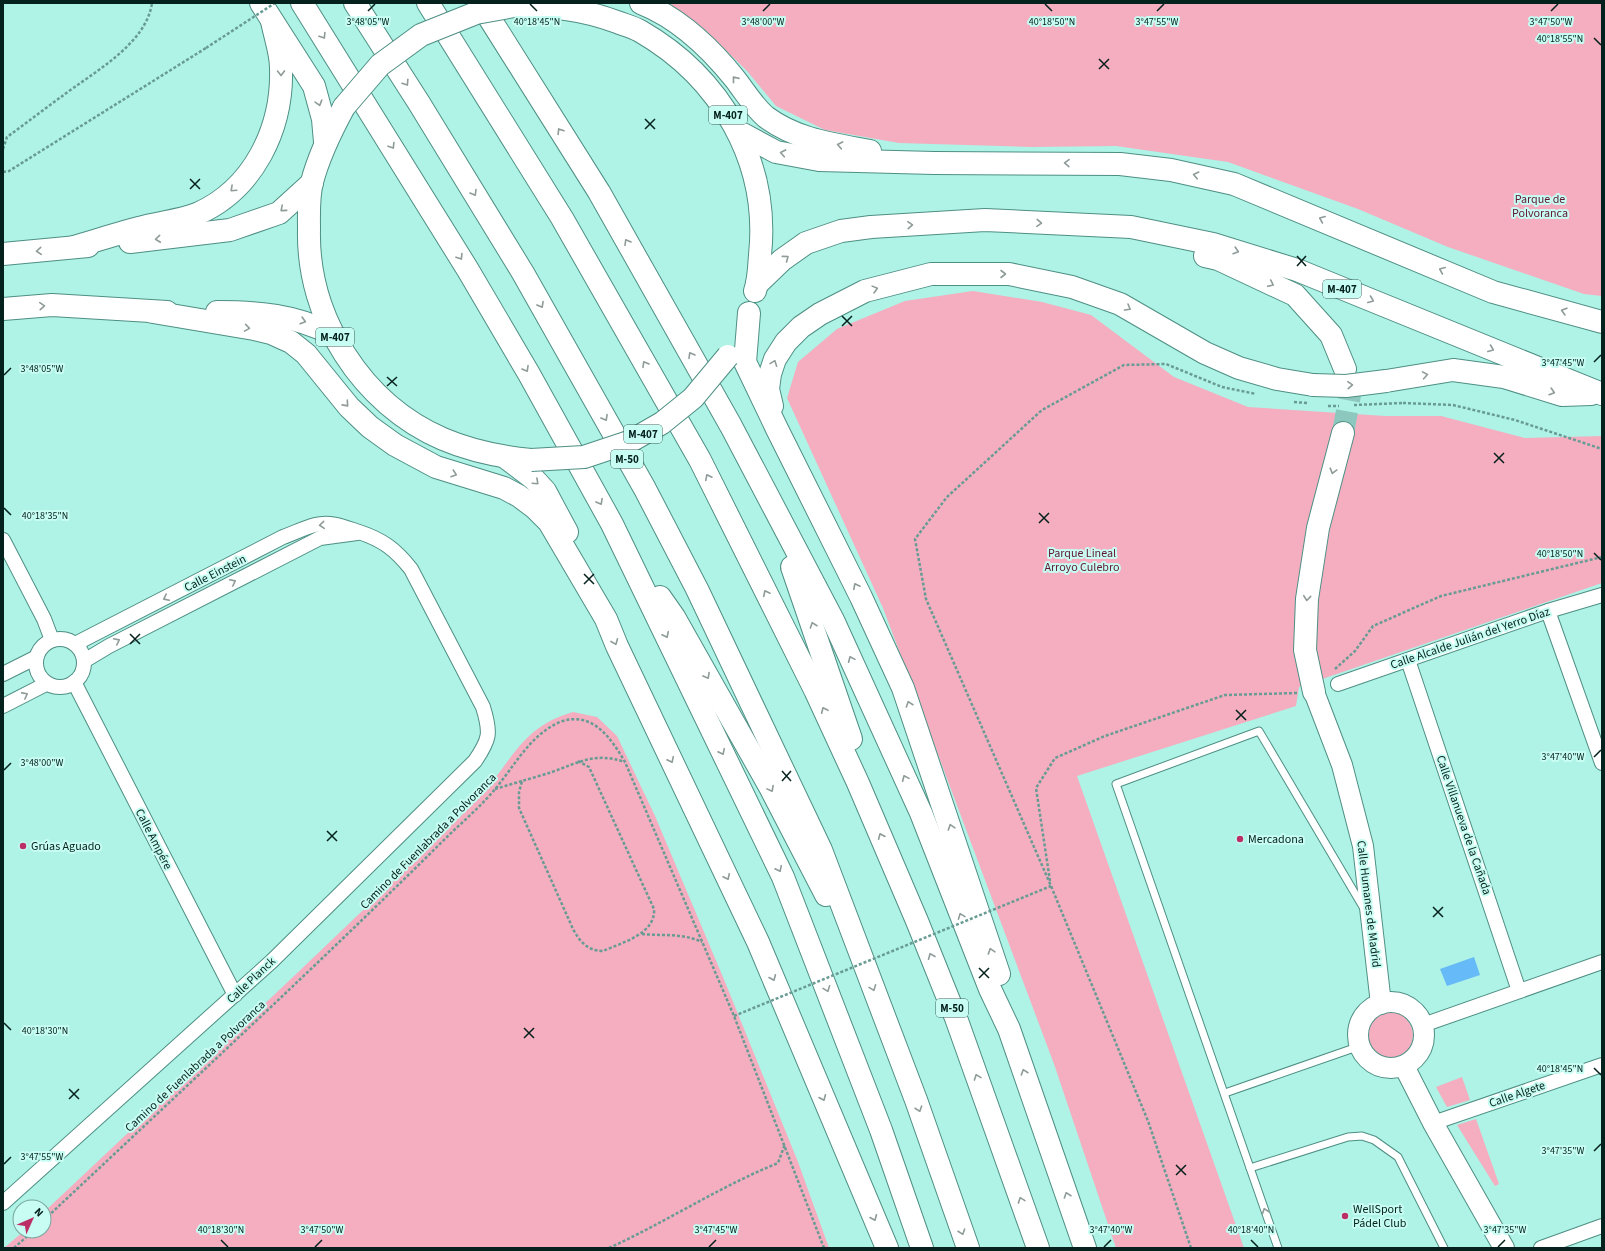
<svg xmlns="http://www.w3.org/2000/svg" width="1605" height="1251" font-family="'Source Sans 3',sans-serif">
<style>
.green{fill:#f4aec0}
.water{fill:#66baf7}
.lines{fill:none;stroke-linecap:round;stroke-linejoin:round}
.highway-tunnel{stroke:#8dc8be;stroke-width:22;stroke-dasharray:22 11;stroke-linecap:butt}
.lane-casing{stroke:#4e8f84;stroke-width:9}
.street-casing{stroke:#4e8f84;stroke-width:16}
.secondary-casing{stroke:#4e8f84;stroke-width:22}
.highway-casing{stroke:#4e8f84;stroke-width:24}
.path{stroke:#689b93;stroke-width:2.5;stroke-dasharray:3 2;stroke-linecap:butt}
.lane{stroke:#fff;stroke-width:7}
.street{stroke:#fff;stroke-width:14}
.secondary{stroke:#fff;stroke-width:20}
.highway{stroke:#fff;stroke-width:22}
.highway-bridge-casing{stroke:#4e8f84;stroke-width:24;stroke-linecap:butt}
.path-bridge{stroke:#689b93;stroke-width:2.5;stroke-dasharray:3 2;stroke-linecap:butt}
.highway-bridge{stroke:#fff;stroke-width:22}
.oneway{stroke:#8e9b99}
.ticks{fill:none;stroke:#05211d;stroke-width:1.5}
.poi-dot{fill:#bb2f66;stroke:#c7fdf2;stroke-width:1.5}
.labels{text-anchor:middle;stroke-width:4;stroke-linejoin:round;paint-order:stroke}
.shield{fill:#c7fdf2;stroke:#3f635d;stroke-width:1}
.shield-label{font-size:11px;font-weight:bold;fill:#05211d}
.park-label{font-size:12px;fill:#601733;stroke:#c7fdf2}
.street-label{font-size:12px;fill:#05211d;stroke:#c7fdf2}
.poi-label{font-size:12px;fill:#05211d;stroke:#c7fdf2;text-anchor:start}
.ticks-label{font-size:10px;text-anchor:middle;fill:#05211d;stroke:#c7fdf2;stroke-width:4;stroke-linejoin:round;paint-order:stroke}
</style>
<rect width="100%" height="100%" fill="#aff2e6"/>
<g class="green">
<path d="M666,3H1602V296L1584,294L1448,247L1358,209L1228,162L1116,146L1031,147L899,143L825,130L776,106L747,71L704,29Z"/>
<path d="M973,291L1042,302L1091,315L1174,377L1248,407L1385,416H1441L1525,438L1602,436V583L1299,687L1296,706L1077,776L1244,1248H1116L1054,1064L883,608L787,398L798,362L837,329L905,301Z"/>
<path d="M573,712L597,717L617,736L655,816L725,982L798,1162L829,1248H4L24,1231H44V1212C177,1087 310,962 441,835C455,821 470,808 483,793C514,757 524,726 573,712Z"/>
<circle cx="1390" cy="1035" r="23"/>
<path d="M1462,1077L1470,1100L1447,1107L1436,1087Z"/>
<path d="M1476,1119L1499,1184L1495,1186L1457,1125Z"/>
</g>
<path class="water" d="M1474,957L1480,975L1447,986L1440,969Z"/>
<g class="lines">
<path class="highway-tunnel" d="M1343,433L1350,395L1345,369"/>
<g class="lane-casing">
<g id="lane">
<path d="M1225,1093L1360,1046"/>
<path d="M1250,1168L1348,1137L1362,1136L1374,1140L1398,1157L1444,1248"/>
<path d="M1278,1248L1116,784L1259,731L1363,907"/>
</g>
</g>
<g class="street-casing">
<g id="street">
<path d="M3,540L44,619L52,640"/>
<path d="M1548,611L1602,763"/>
<circle cx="60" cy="663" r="24"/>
<path d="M1408,660L1519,991"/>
<path d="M84,661L109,646L320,538L357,533"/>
<path d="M3,674L35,658"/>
<path d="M74,682L235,995"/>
<path d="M1338,684L1548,611L1602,595"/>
<path d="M3,706L46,684"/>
<path d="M1423,1025L1602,962"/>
<path d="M1433,1123L1602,1065"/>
<path d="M3,1203L272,961L475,761C490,739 491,733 483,707L411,569C395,549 383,540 359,532C344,527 331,521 315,525C304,528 294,533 283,537L75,644"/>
<path d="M1541,1248L1602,1226"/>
</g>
</g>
<g class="secondary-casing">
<g id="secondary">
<path d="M1314,692L1342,765L1363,846L1381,1004"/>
<circle cx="1391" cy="1035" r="33"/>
<path d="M1404,1066L1433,1123L1504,1248"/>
</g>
</g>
<g class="highway-casing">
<g id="highway">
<path d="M261,3L314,86L323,119L325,142"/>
<path d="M302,3L468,270L529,374L612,524L783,877L881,1130L922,1248"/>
<path d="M355,3L419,103L523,273L645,489L697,589L821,850L916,1100L968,1248"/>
<path d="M428,3L562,218L700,460L815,690L858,783L917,921L956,1018L1038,1248"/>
<path d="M480,3L599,192L731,426L833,620L921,813L990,989L1009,1029L1085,1248"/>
<path d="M641,3C679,18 711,49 735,79C745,92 754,107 766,117C797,140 833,144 870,151"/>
<path d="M514,6C551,6 582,9 617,22C625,25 633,27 640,31C720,77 770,161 760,255C759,267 759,279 755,291"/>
<path d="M344,107C331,131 319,155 312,182C308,197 309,214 309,230C307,318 362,404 443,439C471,451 501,457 531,460"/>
<path d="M739,132L776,152L819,160L934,163L1120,164L1171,170L1234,184L1493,292L1602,322"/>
<path d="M130,242L230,230L279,213L312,183"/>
<path d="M74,247C98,240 122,232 147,226C163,222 182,220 197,214C254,189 283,128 281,68C281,52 275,37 272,21"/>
<path d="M3,254L88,246"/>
<path d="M1205,256L1218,259L1295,295L1331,335L1345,369"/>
<path d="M757,284L782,260L806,243L841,231L871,227L985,220L1131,227L1213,244L1297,270L1602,394"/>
<path d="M3,309L52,305L167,312"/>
<path d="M153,312L254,329L271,333L291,342L306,354L349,407L370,427L395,445L436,467L504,488L519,496L535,508L549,522L606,619L617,646L758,942L887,1248"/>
<path d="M217,312C258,312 295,315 332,334"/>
<path d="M749,313L745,362L777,429L861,597L903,688L999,974"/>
<path d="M1386,381L1453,370L1504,377L1562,395L1591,394"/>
<path d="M772,406L768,389L770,374L775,359L786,342L801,327L820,314L865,291L931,274H1009L1072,287L1120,304L1205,353L1239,368L1277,379L1313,385"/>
<path d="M505,457L534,479L545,491L567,532"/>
<path d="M792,567L851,739"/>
<path d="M660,597L674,617L770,787L826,895"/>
<path d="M1314,692L1305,650L1307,599L1318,528L1343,433"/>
</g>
</g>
<g class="path">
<path d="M3,149L7,137C25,124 43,110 61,97C92,73 146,45 152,3"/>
<path d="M3,172L9,171L206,48"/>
<path d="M1403,403L1453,405L1515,420L1602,449"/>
<path d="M1335,669L1355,651L1373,626L1441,596L1602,557"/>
<path d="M578,761L589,767L654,909C656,934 621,943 603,951C588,951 580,942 573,929L519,808V792L522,781C532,778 543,775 552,772C580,762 595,752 625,762"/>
<path d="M495,789L522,781"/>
<path d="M1050,881L1036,788L1055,758L1105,736L1225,695L1297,693"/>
<path d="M642,934C662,936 683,933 702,942"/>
<path d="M44,1220C180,1092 318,965 451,833C466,819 483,804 496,788C515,765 531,734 560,722C592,710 611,738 625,762L734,1016L824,1248"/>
<path d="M14,1248L33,1231"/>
<path d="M609,1248C666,1222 719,1187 778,1163L785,1144"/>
<path d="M1191,1248L1148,1121L1051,886L926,599L915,539L947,497L1042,410L1124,365L1166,364L1222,387L1256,394"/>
</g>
<use href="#lane" class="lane"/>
<use href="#street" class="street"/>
<use href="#secondary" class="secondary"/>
<use href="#highway" class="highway"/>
<g class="highway-bridge-casing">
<g id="highway-bridge">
<path d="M344,107L380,65L421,35L476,13L514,6"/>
<path d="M1313,385L1346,386L1386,381"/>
<path d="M531,460L584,457L629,442L662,423L693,398L728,356"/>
</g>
</g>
<g class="path-bridge">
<path d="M206,48L275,3"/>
<path d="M1294,402L1307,403"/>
<path d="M1354,405L1403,403"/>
<path d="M1328,406H1339"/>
<path d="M734,1016L1051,886"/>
</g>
<use href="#highway-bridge" class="highway-bridge"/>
</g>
<defs><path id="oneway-chevron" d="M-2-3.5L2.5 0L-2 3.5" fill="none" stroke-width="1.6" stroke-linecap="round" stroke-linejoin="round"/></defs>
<g class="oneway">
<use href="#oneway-chevron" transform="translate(323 36) rotate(58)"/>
<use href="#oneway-chevron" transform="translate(281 73) rotate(89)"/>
<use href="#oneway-chevron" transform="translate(735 79) rotate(-129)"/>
<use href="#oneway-chevron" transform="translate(406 83) rotate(57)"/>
<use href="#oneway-chevron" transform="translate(319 103) rotate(74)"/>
<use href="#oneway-chevron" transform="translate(560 131) rotate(-122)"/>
<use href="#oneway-chevron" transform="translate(840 145) rotate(-169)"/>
<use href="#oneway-chevron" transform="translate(392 146) rotate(58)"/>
<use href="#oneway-chevron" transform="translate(783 153) rotate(-169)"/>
<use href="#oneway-chevron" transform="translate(1067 163) rotate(-179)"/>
<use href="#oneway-chevron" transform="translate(1196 175) rotate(-167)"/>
<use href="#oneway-chevron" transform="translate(233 189) rotate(137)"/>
<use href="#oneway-chevron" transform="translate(474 193) rotate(59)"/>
<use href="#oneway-chevron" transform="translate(283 209) rotate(139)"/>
<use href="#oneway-chevron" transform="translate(1322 219) rotate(-157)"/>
<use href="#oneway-chevron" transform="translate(1039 223) rotate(3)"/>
<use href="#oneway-chevron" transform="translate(910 225) rotate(-4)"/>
<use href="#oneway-chevron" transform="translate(158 239) rotate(174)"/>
<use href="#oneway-chevron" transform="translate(627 242) rotate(-120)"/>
<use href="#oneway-chevron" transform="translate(39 251) rotate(175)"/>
<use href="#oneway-chevron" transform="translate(1236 251) rotate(17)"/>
<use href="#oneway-chevron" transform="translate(460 257) rotate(58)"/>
<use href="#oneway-chevron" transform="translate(786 258) rotate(-37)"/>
<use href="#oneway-chevron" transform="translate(1442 270) rotate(-157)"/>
<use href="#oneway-chevron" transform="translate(1003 274)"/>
<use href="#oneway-chevron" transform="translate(1271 284) rotate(25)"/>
<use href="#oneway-chevron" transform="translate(875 289) rotate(-15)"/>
<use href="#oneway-chevron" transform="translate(1371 300) rotate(22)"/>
<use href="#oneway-chevron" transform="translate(541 305) rotate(61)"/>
<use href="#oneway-chevron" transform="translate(42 306) rotate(-4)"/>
<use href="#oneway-chevron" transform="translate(1128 308) rotate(30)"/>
<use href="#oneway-chevron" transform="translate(1564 311) rotate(-164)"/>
<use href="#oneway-chevron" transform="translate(303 321) rotate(16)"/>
<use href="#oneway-chevron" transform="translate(247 328) rotate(9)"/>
<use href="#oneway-chevron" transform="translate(1491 349) rotate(22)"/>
<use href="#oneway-chevron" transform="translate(691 355) rotate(-120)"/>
<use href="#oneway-chevron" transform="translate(774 363) rotate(-69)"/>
<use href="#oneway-chevron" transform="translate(645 364) rotate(-120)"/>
<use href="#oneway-chevron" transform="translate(526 369) rotate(60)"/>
<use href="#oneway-chevron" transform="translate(1425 375) rotate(-10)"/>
<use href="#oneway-chevron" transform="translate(1350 385) rotate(-4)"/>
<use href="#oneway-chevron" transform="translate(1552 392) rotate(17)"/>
<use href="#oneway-chevron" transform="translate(346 404) rotate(48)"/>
<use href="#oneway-chevron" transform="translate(605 418) rotate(61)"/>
<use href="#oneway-chevron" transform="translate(1333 471) rotate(105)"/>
<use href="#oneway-chevron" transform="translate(454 474) rotate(19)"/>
<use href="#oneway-chevron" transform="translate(708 477) rotate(-117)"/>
<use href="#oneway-chevron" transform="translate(536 482) rotate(43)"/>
<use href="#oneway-chevron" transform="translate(600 502) rotate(61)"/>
<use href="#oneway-chevron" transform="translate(322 525) rotate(175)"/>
<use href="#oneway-chevron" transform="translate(233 582) rotate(-27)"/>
<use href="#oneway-chevron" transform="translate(856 586) rotate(-117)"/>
<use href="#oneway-chevron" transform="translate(766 593) rotate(-117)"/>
<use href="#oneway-chevron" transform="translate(166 598) rotate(153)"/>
<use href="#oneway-chevron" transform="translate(1307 598) rotate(96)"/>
<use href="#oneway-chevron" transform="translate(813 625) rotate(-109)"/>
<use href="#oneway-chevron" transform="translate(666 635) rotate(64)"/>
<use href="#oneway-chevron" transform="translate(117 641) rotate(-27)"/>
<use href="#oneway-chevron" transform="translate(615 642) rotate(68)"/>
<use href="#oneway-chevron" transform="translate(851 659) rotate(-114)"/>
<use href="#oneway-chevron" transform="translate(707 676) rotate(61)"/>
<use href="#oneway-chevron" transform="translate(25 695) rotate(-28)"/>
<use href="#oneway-chevron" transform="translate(909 704) rotate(-109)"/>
<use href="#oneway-chevron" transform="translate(824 710) rotate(-115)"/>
<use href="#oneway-chevron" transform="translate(722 752) rotate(64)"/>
<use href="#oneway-chevron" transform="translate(671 760) rotate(64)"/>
<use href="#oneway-chevron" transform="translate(905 778) rotate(-114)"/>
<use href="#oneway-chevron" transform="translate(771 789) rotate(62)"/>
<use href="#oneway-chevron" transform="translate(951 827) rotate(-108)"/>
<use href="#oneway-chevron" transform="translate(881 836) rotate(-113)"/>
<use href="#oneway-chevron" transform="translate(779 869) rotate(64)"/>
<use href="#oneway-chevron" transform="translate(727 877) rotate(64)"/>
<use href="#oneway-chevron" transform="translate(961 916) rotate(-111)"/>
<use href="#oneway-chevron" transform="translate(991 951) rotate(-108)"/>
<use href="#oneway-chevron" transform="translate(931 956) rotate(-112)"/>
<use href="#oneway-chevron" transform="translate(773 978) rotate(67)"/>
<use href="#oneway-chevron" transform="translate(873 988) rotate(69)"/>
<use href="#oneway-chevron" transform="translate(827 989) rotate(69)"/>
<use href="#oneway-chevron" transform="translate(1024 1072) rotate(-109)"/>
<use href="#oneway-chevron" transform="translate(977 1077) rotate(-110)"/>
<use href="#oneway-chevron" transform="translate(823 1098) rotate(67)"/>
<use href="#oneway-chevron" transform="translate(919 1109) rotate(71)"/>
<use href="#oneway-chevron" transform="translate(1067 1195) rotate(-109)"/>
<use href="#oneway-chevron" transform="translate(1021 1200) rotate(-110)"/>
<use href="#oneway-chevron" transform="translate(1265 1211) rotate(-109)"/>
<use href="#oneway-chevron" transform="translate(874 1218) rotate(67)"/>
<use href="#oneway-chevron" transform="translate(962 1232) rotate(71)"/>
</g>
<path class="ticks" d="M530,4L537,11M1045,4L1052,11M368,11L375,4M763,11L770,4M1157,11L1164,4M1551,11L1558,4M1594,38L1601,45M1099,59L1109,69M1099,69L1109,59M645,119L655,129M645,129L655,119M190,179L200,189M190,189L200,179M1297,256L1306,266M1297,266L1306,256M842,316L852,326M842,326L852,316M1594,362L1601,355M4,375L11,368M387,377L397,386M387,386L397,377M1494,453L1504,463M1494,463L1504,453M4,508L11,515M1039,513L1049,523M1039,523L1049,513M1594,553L1601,560M584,574L594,584M584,584L594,574M130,634L140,644M130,644L140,634M1236,710L1246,720M1236,720L1246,710M1594,757L1601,750M4,770L11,763M782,771L791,781M782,781L791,771M327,831L337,841M327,841L337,831M1433,907L1443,917M1433,917L1443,907M979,968L989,978M979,978L989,968M4,1023L11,1030M524,1028L534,1038M524,1038L534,1028M1594,1068L1601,1075M69,1089L79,1099M69,1099L79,1089M1594,1151L1601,1144M4,1164L11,1157M1176,1165L1186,1175M1176,1175L1186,1165M221,1240L228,1247M1251,1240L1258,1247M315,1247L322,1240M709,1247L716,1240M1104,1247L1111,1240M1498,1247L1505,1240"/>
<g class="poi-dot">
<circle cx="1240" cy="839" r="4"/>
<circle cx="23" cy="846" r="4"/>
<circle cx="1345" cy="1216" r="4"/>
</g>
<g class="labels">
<g class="shield">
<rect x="709" y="106" width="38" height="18" rx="3"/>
<rect x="1323" y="280" width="38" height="18" rx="3"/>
<rect x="316" y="328" width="38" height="18" rx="3"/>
<rect x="624" y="425" width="38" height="18" rx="3"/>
<rect x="611" y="450" width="32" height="18" rx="3"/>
<rect x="936" y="999" width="32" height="18" rx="3"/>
</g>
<g class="shield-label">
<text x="728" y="119">M-407</text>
<text x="1342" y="293">M-407</text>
<text x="335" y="341">M-407</text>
<text x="643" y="438">M-407</text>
<text x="627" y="463">M-50</text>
<text x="952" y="1012">M-50</text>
</g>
<g class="park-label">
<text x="1540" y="203">Parque de<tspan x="1540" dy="14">Polvoranca</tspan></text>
<text x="1082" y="557">Parque Lineal<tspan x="1082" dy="14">Arroyo Culebro</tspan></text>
</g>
<g class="street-label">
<text transform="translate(215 573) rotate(-27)" y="4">Calle Einstein</text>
<text transform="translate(1470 638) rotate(-19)" y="4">Calle Alcalde Julián del Yerro Díaz</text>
<text transform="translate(1464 825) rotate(71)" y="4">Calle Villanueva de la Cañada</text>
<text transform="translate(154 839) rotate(63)" y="4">Calle Ampére</text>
<text transform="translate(428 841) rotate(-45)" y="4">Camino de Fuenlabrada a Polvoranca</text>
<text transform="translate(1369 904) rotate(83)" y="4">Calle Humanes de Madrid</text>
<text transform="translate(251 980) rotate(-43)" y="4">Calle Planck</text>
<text transform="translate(195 1066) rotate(-43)" y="4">Camino de Fuenlabrada a Polvoranca</text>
<text transform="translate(1517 1094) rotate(-19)" y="4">Calle Algete</text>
</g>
<g class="poi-label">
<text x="1248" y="843">Mercadona</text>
<text x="31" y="850">Grúas Aguado</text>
<text x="1353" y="1213">WellSport<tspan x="1353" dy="14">Pádel Club</tspan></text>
</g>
</g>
<g class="ticks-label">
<text x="368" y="25">3°48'05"W</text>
<text x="537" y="25">40°18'45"N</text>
<text x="763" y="25">3°48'00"W</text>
<text x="1052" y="25">40°18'50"N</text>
<text x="1157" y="25">3°47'55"W</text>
<text x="1551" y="25">3°47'50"W</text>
<text x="1560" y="42">40°18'55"N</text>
<text x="1563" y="366">3°47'45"W</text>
<text x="42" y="372">3°48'05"W</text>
<text x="45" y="519">40°18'35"N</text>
<text x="1560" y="557">40°18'50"N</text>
<text x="1563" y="760">3°47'40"W</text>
<text x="42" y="766">3°48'00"W</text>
<text x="45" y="1034">40°18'30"N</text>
<text x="1560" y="1072">40°18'45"N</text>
<text x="1563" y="1154">3°47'35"W</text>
<text x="42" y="1160">3°47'55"W</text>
<text x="221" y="1233">40°18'30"N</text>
<text x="322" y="1233">3°47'50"W</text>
<text x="716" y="1233">3°47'45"W</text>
<text x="1111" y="1233">3°47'40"W</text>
<text x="1251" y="1233">40°18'40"N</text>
<text x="1505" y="1233">3°47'35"W</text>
</g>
<rect width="1605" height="1251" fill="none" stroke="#05211d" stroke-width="8"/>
<g transform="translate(32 1219) rotate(45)"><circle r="19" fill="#c7fdf2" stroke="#79a59d"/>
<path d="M0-3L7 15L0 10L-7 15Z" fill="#bb2f66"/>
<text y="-6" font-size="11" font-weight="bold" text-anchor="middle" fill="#05211d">N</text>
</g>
</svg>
